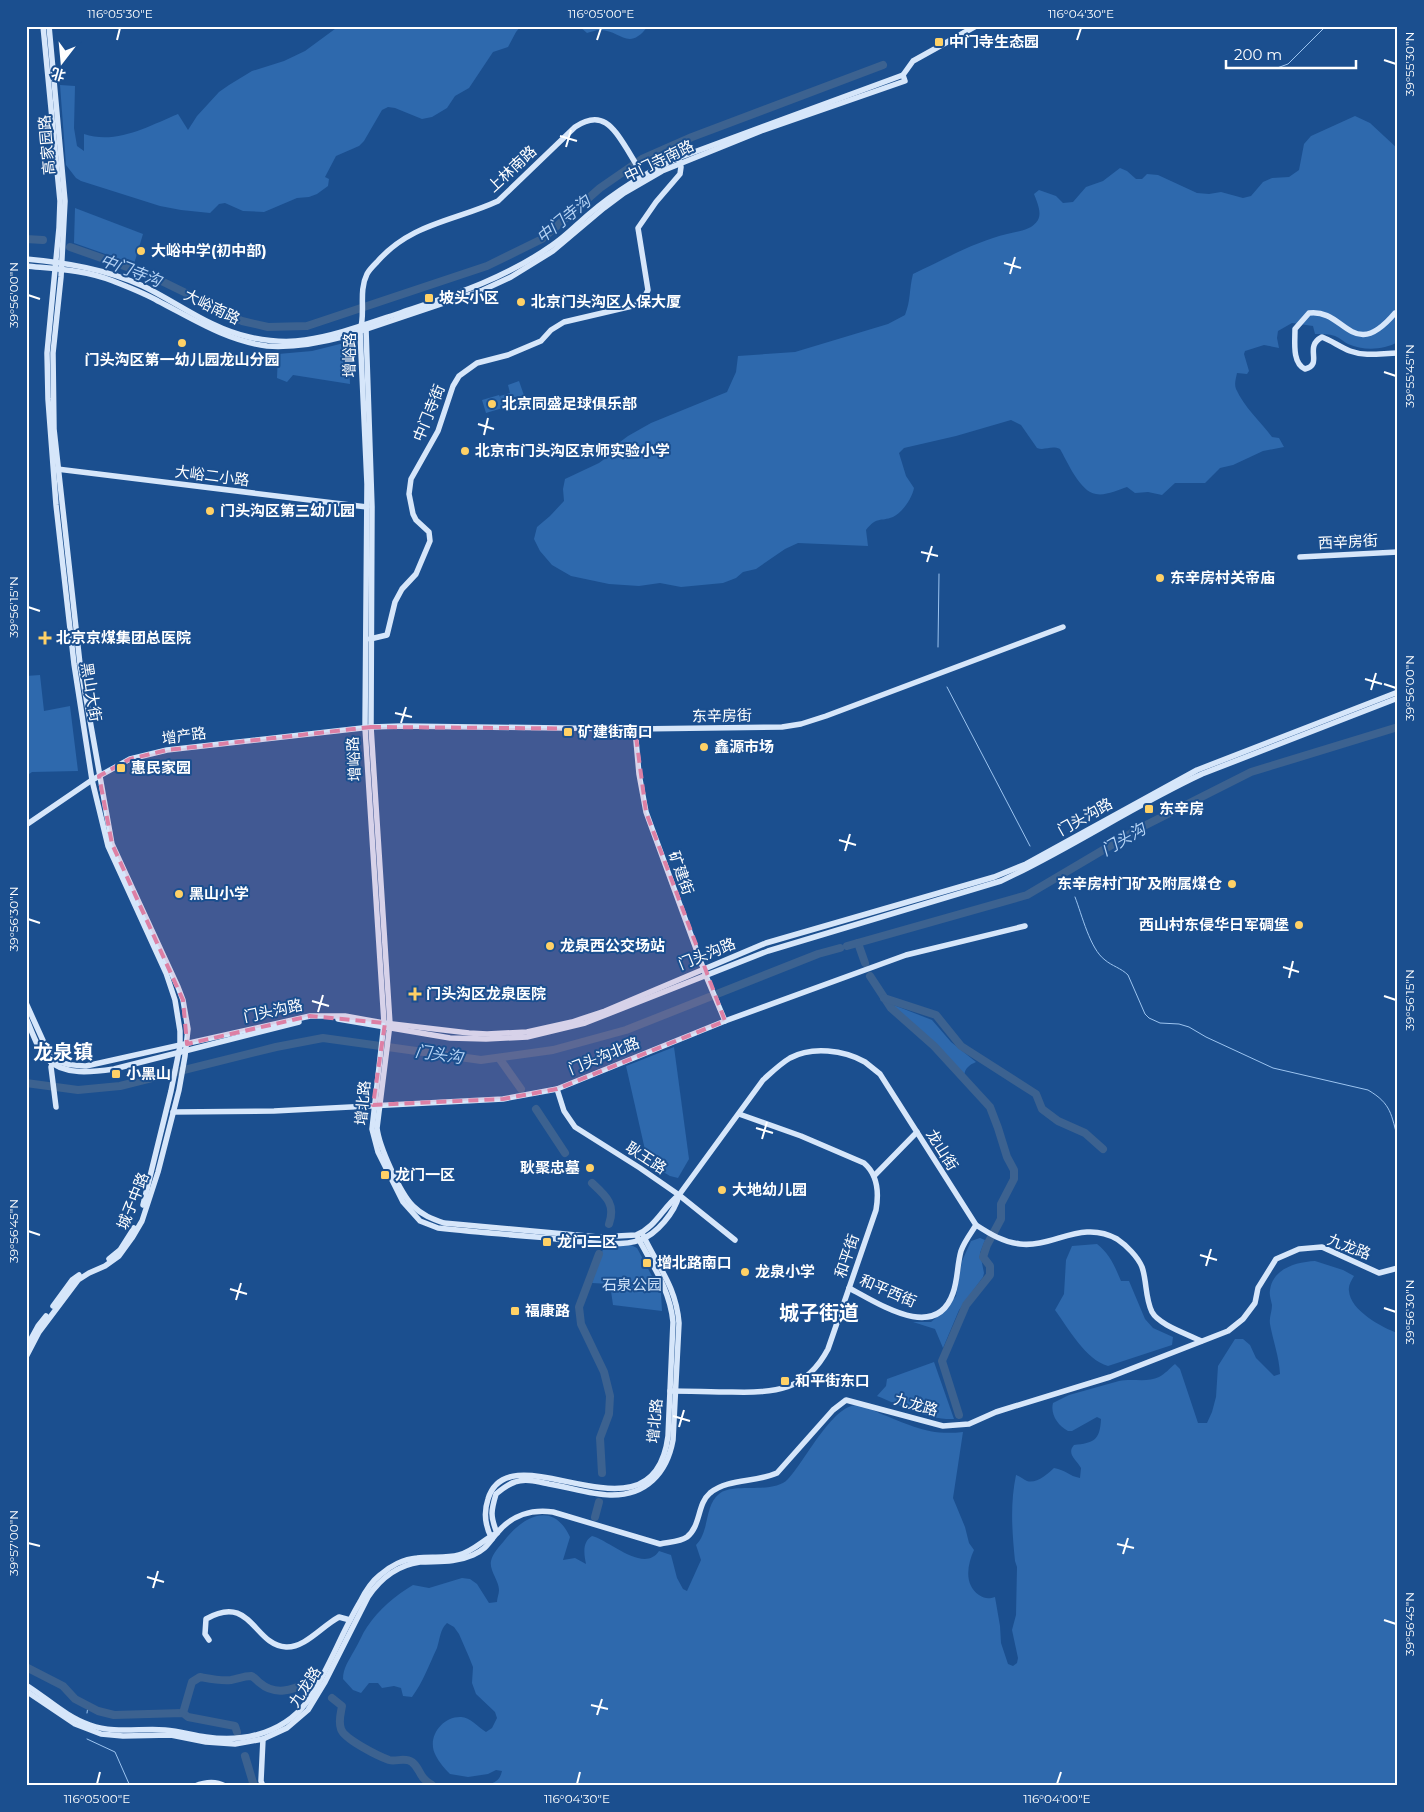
<svg xmlns="http://www.w3.org/2000/svg" width="1424" height="1812" font-family="Montserrat,'Noto Sans SC',sans-serif">
<style>
.green{fill:#2e69ad}
.lines{fill:none;stroke-linecap:round;stroke-linejoin:round}
.stream{stroke:#9cc4f0;stroke-width:1}
.river{stroke:#3c6290;stroke-width:8}
.secondary{stroke:#d6e6fa;stroke-width:5.5}
.marked{fill:#dd80a5;fill-opacity:0.2;stroke:#dd80a5;stroke-width:4;stroke-dasharray:10 6;stroke-linejoin:round}
.ticks{fill:none;stroke:#fff;stroke-width:2}
.poi-dot{fill:#ffd166;stroke:#1b4f8f;stroke-width:2}
.labels{text-anchor:middle;stroke-width:4;stroke-linejoin:round;paint-order:stroke}
.poi-label{font-size:15px;font-weight:bold;fill:#fff;stroke:#1b4f8f;text-anchor:start}
.street-label{font-size:15px;fill:#fff;stroke:#1b4f8f}
.park-label{font-size:15px;fill:#cfe3fa;stroke:#1b4f8f}
.water-label{font-size:16px;font-style:italic;fill:#b5d3f5;stroke:#1b4f8f}
.district-label{font-size:20px;font-weight:bold;fill:#fff;stroke:#1b4f8f}
.neatline{fill:none;stroke:#fff;stroke-width:2}
.ticks-label{font-size:12px;text-anchor:middle;fill:#fff}
</style>
<rect width="100%" height="100%" fill="#1b4f8f"/>
<g class="green">
<path d="M339,26H521L516,32L508,47L493,52L469,88L455,96L447,108L432,117L422,119L395,108L388,107L382,110L364,141L359,146L336,156L325,177L329,179L328,186L317,194L309,197L297,198L264,212L243,211L225,203L219,204L210,213L181,210L160,206L81,181L76,178L66,165L60,85L75,86L74,128L77,146L84,151V134C116,145 149,126 178,114L188,130L197,116L219,92L229,85L252,71L284,61L305,51Z"/>
<path d="M579,26H648C628,53 620,29 599,30C596,30 591,32 587,33Z"/>
<path d="M1355,116L1370,123L1398,149V342C1383,350 1364,351 1348,344C1344,342 1340,338 1335,336C1329,334 1322,334 1315,334L1313,326L1292,323L1278,331L1277,338L1279,348L1264,345L1245,351L1244,354L1249,371L1247,374L1237,373C1236,378 1234,384 1236,389C1244,407 1260,421 1272,437L1279,438L1284,447L1263,451L1233,465L1220,468L1205,483H1175L1162,495L1148,492L1135,493L1127,487C1118,490 1105,496 1096,494C1080,492 1067,461 1060,449C1051,445 1045,451 1037,448L1021,425L1011,420L956,436L904,448L899,453L906,476L914,488C912,498 903,512 893,517C880,522 877,516 866,530L868,546L798,543L785,549L756,569L743,572L736,578L723,583L681,587L660,583L639,586L609,584L571,576L552,565L540,551L534,539L537,527L550,516L564,501L563,489L565,479L599,463L610,455L612,448L628,436L651,423L727,392L736,372L738,356L795,352L888,324L905,315C911,300 909,289 913,274C941,261 976,241 1007,234C1018,231 1031,231 1038,220C1042,212 1037,202 1034,194L1039,190L1056,196L1063,203L1073,202L1086,187L1103,181L1120,168L1127,171L1136,179H1142L1147,174L1158,175L1197,193L1209,194L1221,192L1243,198L1251,196L1263,182L1272,178L1289,177L1299,170L1304,144L1311,136Z"/>
<path d="M75,208L143,234L134,264L74,243Z"/>
<path d="M348,342L350,384L293,375L287,382L277,378L278,354L312,351Z"/>
<path d="M519,381L526,401L486,413L482,400L499,395L501,399L500,396L510,393L508,385Z"/>
<path d="M40,675L44,711L70,706L78,771L32,772L26,776V676Z"/>
<path d="M891,1004L932,1020L951,1042L976,1062C969,1065 965,1068 964,1076L932,1040Z"/>
<path d="M674,1047L689,1159L678,1178L670,1176L648,1163L626,1066Z"/>
<path d="M980,1238L985,1240L980,1253L984,1273L983,1277L959,1310L943,1348L935,1329L913,1322H931L943,1312L956,1296L962,1261L971,1241Z"/>
<path d="M1097,1244C1110,1254 1115,1267 1121,1281H1129L1145,1319L1153,1328L1173,1337L1172,1345L1108,1366C1086,1360 1068,1328 1055,1310L1064,1294L1066,1260L1072,1246Z"/>
<path d="M631,1245L637,1248L661,1293L662,1311L613,1305L610,1284L592,1283L604,1246Z"/>
<path d="M1315,1261L1343,1270L1354,1276C1351,1281 1348,1286 1349,1291C1350,1310 1382,1328 1398,1333V1786H482C493,1783 499,1783 502,1771L496,1770L488,1774L468,1777L450,1774C445,1769 439,1762 436,1756C426,1739 441,1717 460,1717C469,1716 478,1727 486,1732L492,1728L497,1718L495,1712L476,1694L472,1683L473,1667L469,1657L459,1634L454,1627L447,1623C440,1629 440,1639 437,1648C429,1665 423,1682 412,1697L403,1696L401,1688L394,1686L382,1688L378,1683H369L361,1693L353,1690L343,1679C343,1668 349,1660 354,1651C359,1643 362,1634 367,1627C379,1609 396,1595 413,1585L429,1588L462,1578L470,1579L477,1584L489,1603L497,1602C497,1598 499,1594 499,1590C499,1581 489,1570 491,1561C493,1553 499,1547 504,1541C523,1516 553,1500 570,1537L563,1560L575,1558L586,1564C584,1554 582,1542 592,1536C609,1540 644,1574 659,1551L671,1555L677,1578L683,1589L687,1591L701,1560L696,1545C710,1531 704,1506 719,1494C732,1482 773,1495 788,1479C804,1463 832,1405 857,1405C865,1406 873,1410 879,1413C910,1425 928,1436 963,1432L953,1498L965,1527L969,1543L974,1550C967,1565 964,1585 979,1595C985,1599 989,1599 995,1597L1000,1626L1001,1643L1008,1664L1013,1666L1017,1663L1018,1658L1012,1630L1016,1615L1017,1567L1015,1561C1012,1531 1010,1504 1016,1475C1020,1476 1024,1480 1027,1481C1036,1484 1048,1474 1054,1468C1066,1470 1069,1476 1080,1478L1081,1468C1077,1460 1066,1454 1074,1445C1094,1443 1100,1440 1101,1419L1097,1417L1072,1431H1068C1058,1426 1050,1414 1053,1403L1069,1395L1119,1381C1132,1378 1147,1383 1159,1377C1165,1374 1170,1368 1175,1364L1180,1369L1198,1423H1207L1212,1412L1216,1397L1218,1366L1235,1339H1243L1250,1345L1256,1358L1274,1376L1280,1374C1279,1356 1273,1341 1270,1324C1269,1317 1272,1312 1272,1305C1271,1300 1269,1295 1270,1290C1273,1268 1297,1262 1315,1261Z"/>
<path d="M934,1362L954,1419C927,1420 902,1406 877,1396L886,1386L887,1379Z"/>
</g>
<g class="lines">
<g class="stream">
<path d="M1277,68L1288,64L1326,26"/>
<path d="M938,647L939,574"/>
<path d="M947,687L1030,846"/>
<path d="M1075,897C1082,915 1090,949 1105,960C1112,966 1121,968 1128,975L1145,1014L1149,1018L1160,1023L1179,1024L1189,1027L1206,1037L1273,1068L1368,1090C1392,1104 1391,1115 1398,1139"/>
<path d="M87,1713L88,1706"/>
<path d="M87,1739L115,1752L130,1786"/>
</g>
<g class="river">
<path d="M26,239L43,240"/>
<path d="M70,247L147,274L190,295"/>
<path d="M203,302L242,321L268,327L307,326L487,266L542,239L600,188L642,159L692,137L883,65"/>
<path d="M858,943L865,963"/>
<path d="M847,946L1027,895L1142,827L1251,772L1398,727"/>
<path d="M870,976L891,1008L934,1046L990,1107L998,1128L1007,1157L1014,1170V1179L1001,1204V1219L987,1245L983,1257L990,1266V1275L966,1305L942,1361L959,1415"/>
<path d="M884,998L936,1015L961,1046L1036,1094L1042,1109L1058,1121L1085,1133L1103,1149"/>
<path d="M499,1058L521,1089"/>
<path d="M26,1083L78,1090L120,1086L276,1047L323,1038L481,1060L553,1050L626,1030L818,954L840,948"/>
<path d="M536,1109L565,1153"/>
<path d="M592,1183C606,1196 616,1204 609,1224"/>
<path d="M599,1254L579,1307L581,1324L604,1372L610,1396L609,1414L600,1438L602,1473"/>
<path d="M595,1517L599,1502"/>
<path d="M26,1667L63,1686L75,1699L98,1711L114,1715L183,1713L188,1717L235,1726L237,1732"/>
<path d="M332,1698L342,1706C341,1713 338,1721 341,1729C344,1739 378,1756 389,1760C396,1762 405,1757 412,1762C421,1769 418,1777 432,1785"/>
<path d="M183,1713L192,1682L200,1677C211,1679 220,1681 231,1680C237,1679 244,1676 251,1676C255,1677 257,1681 260,1683C275,1696 292,1690 308,1683"/>
<path d="M245,1756L254,1786"/>
</g>
<g class="secondary">
<path d="M43,26L60,201L59,228L47,353L48,399L56,505L74,664L92,780L108,846L166,973L175,1000L180,1031V1046L171,1091L143,1205"/>
<path d="M645,179C639,169 633,159 627,149C613,127 602,109 575,127L498,201C455,221 411,223 377,262C373,266 369,270 367,274C358,292 366,313 360,331L367,484L365,728L384,1023L372,1129L378,1152L403,1202L420,1221L438,1228C475,1232 512,1235 548,1238C572,1241 619,1248 640,1240C657,1234 675,1212 679,1195"/>
<path d="M26,259C68,263 105,269 143,286C178,303 211,329 249,337C267,341 286,343 305,340C338,335 369,323 400,313C453,295 504,279 551,246C565,237 576,225 589,214C616,191 645,173 678,158L903,75"/>
<path d="M26,266C56,269 85,270 113,281C128,287 144,293 158,301C193,319 227,341 267,346C294,348 320,343 346,336L483,290L511,277L553,251L604,208L624,193L662,171L761,131L905,81L903,75L913,61L976,26"/>
<path d="M1398,313H1395C1352,364 1345,308 1309,313L1295,329C1295,342 1292,363 1305,369C1324,364 1303,347 1322,337C1332,341 1340,347 1350,351C1366,357 1382,353 1398,353"/>
<path d="M362,325L366,329L372,507L371,727L390,1024L377,1128C379,1146 400,1193 413,1206C422,1215 432,1219 444,1223L598,1237L636,1235C656,1227 663,1207 679,1195L763,1080C772,1072 780,1064 790,1058C812,1046 844,1050 865,1062C870,1066 875,1070 880,1074L976,1225C990,1234 1003,1242 1020,1244C1053,1248 1082,1219 1117,1239C1126,1245 1138,1257 1142,1267C1147,1281 1145,1298 1152,1312C1159,1325 1188,1334 1201,1341"/>
<path d="M57,469L367,507"/>
<path d="M1300,557L1398,552"/>
<path d="M370,639L387,635L395,602L402,589L416,574L430,541L429,532L416,520L413,514L409,494L411,479L438,431L453,386L459,376L477,363L508,355L541,341L551,330L564,322L641,304L648,290L638,228L656,202L680,174L681,167L679,160"/>
<path d="M635,729L639,774L646,812L706,976L725,1021"/>
<path d="M26,825L92,780L130,759L167,750L371,727L402,726L635,729L782,727L801,724L826,716L1063,627"/>
<path d="M26,1003L50,1056C60,1065 74,1065 86,1066L310,1016H345L384,1023L469,1033L487,1034L527,1032L572,1022L605,1011L766,943L994,877L1026,864L1197,770L1398,692"/>
<path d="M26,1018C32,1031 37,1049 47,1059C64,1076 93,1072 114,1069L299,1022"/>
<path d="M338,1019L450,1038L486,1039L527,1037L585,1023L768,951L1001,881C1070,849 1133,806 1202,774L1398,698"/>
<path d="M53,1061L51,1067L56,1107"/>
<path d="M557,1089L564,1111L575,1127L640,1168L679,1195L735,1240"/>
<path d="M173,1112L274,1111L503,1099L557,1089L725,1021L906,955L1025,926"/>
<path d="M874,1176L917,1132"/>
<path d="M109,1259L120,1250L134,1228"/>
<path d="M849,1288C878,1303 936,1343 953,1293C958,1279 957,1265 961,1251C964,1242 971,1233 976,1225"/>
<path d="M53,1306L72,1280L79,1275"/>
<path d="M26,1348L38,1326L46,1316"/>
<path d="M26,1357L39,1332L78,1280L89,1273L105,1266L119,1256L132,1238L142,1221L158,1172L179,1090L185,1056L188,1029L183,1000L178,987L112,844L80,664L54,429L53,353L61,277L65,201L49,26"/>
<path d="M670,1391C691,1391 711,1392 732,1392C774,1393 806,1391 828,1349L876,1210C879,1193 878,1175 864,1163L801,1136L739,1114"/>
<path d="M497,1533C490,1516 491,1511 496,1494C501,1490 508,1484 515,1482C526,1478 539,1482 549,1484C568,1487 592,1495 610,1495C646,1496 667,1473 673,1440L679,1323C676,1286 658,1267 643,1235"/>
<path d="M492,1539C485,1526 483,1514 488,1499C510,1427 653,1553 668,1436L673,1322C670,1290 653,1266 638,1238"/>
<path d="M209,1640L205,1634L206,1619C252,1593 253,1645 286,1647C305,1648 322,1626 339,1617L350,1620"/>
<path d="M26,1685C47,1698 66,1717 90,1725C114,1734 140,1728 165,1730C179,1731 192,1735 206,1737C246,1743 288,1732 311,1696C330,1666 342,1632 360,1602C365,1592 371,1582 380,1575C390,1566 404,1559 417,1558C431,1556 445,1559 459,1555C474,1551 484,1539 497,1533"/>
<path d="M26,1691L75,1724L101,1734L123,1736L171,1735L206,1742L235,1744L263,1739L287,1728L308,1710L325,1682L368,1597C380,1579 398,1565 420,1562C439,1561 455,1563 473,1555C488,1548 488,1543 498,1532C512,1515 532,1509 553,1512L660,1544C668,1542 680,1542 687,1537C701,1526 697,1504 710,1493C729,1478 755,1483 777,1473L833,1410L846,1400L943,1426L969,1424L996,1412L1110,1377L1228,1331L1243,1319L1255,1303L1258,1288L1276,1259L1299,1249L1322,1247L1379,1273L1398,1268"/>
<path d="M263,1739L261,1781L263,1786"/>
<path d="M195,1786C205,1782 216,1781 225,1786"/>
</g>
</g>
<path class="marked" d="M371,727L635,729L646,812L725,1021L557,1089L503,1099L373,1105L385,1023L310,1016L187,1044L183,1000L112,844L99,776L130,759L167,750Z"/>
<path class="ticks" d="M117,40L120,28M597,40L601,28M1077,40L1081,28M1384,60L1396,64M560,136L577,141M566,147L571,130M1004,263L1021,268M1010,274L1015,257M28,295L40,299M1384,372L1396,376M478,424L494,429M484,435L488,418M921,552L938,556M927,562L932,546M28,607L40,611M1365,679L1382,684M1384,684L1396,688M1371,690L1376,673M395,713L412,717M401,723L406,707M839,840L856,845M845,851L850,834M28,919L40,923M1283,967L1299,972M1289,978L1293,961M1384,996L1396,1000M312,1001L329,1006M318,1012L323,995M756,1128L773,1133M762,1139L767,1122M28,1231L40,1235M1200,1255L1217,1260M1206,1266L1211,1249M230,1289L247,1294M236,1300L241,1283M1384,1308L1396,1312M673,1416L690,1421M679,1427L684,1410M28,1543L40,1546M1117,1544L1134,1548M1123,1554L1128,1538M147,1577L164,1582M153,1588L158,1571M1384,1620L1396,1624M591,1705L608,1709M597,1715L602,1699M97,1784L100,1772M577,1784L580,1772M1057,1784L1061,1772"/>
<g class="poi-dot">
<rect x="934" y="37" width="10" height="10" rx="2.5"/>
<circle cx="141" cy="251" r="5"/>
<rect x="424" y="293" width="10" height="10" rx="2.5"/>
<circle cx="521" cy="302" r="5"/>
<circle cx="182" cy="343" r="5"/>
<circle cx="492" cy="404" r="5"/>
<circle cx="465" cy="451" r="5"/>
<circle cx="210" cy="511" r="5"/>
<circle cx="1160" cy="578" r="5"/>
<path d="M42.5 630.5h5v5h5v5h-5v5h-5v-5h-5v-5h5z"/>
<rect x="563" y="727" width="10" height="10" rx="2.5"/>
<circle cx="704" cy="747" r="5"/>
<rect x="116" y="763" width="10" height="10" rx="2.5"/>
<rect x="1144" y="804" width="10" height="10" rx="2.5"/>
<circle cx="1232" cy="884" r="5"/>
<circle cx="179" cy="894" r="5"/>
<circle cx="1299" cy="925" r="5"/>
<circle cx="550" cy="946" r="5"/>
<path d="M412.5 986.5h5v5h5v5h-5v5h-5v-5h-5v-5h5z"/>
<rect x="111" y="1069" width="10" height="10" rx="2.5"/>
<circle cx="590" cy="1168" r="5"/>
<rect x="380" y="1170" width="10" height="10" rx="2.5"/>
<circle cx="722" cy="1190" r="5"/>
<rect x="542" y="1237" width="10" height="10" rx="2.5"/>
<rect x="642" y="1258" width="10" height="10" rx="2.5"/>
<circle cx="745" cy="1272" r="5"/>
<rect x="510" y="1306" width="10" height="10" rx="2.5"/>
<rect x="780" y="1376" width="10" height="10" rx="2.5"/>
</g>
<g class="labels">
<g class="poi-label">
<text x="949" y="47">中门寺生态园</text>
<text x="151" y="256">大峪中学(初中部)</text>
<text x="439" y="303">坡头小区</text>
<text x="531" y="307">北京门头沟区人保大厦</text>
<text x="182" y="365" text-anchor="middle">门头沟区第一幼儿园龙山分园</text>
<text x="502" y="409">北京同盛足球俱乐部</text>
<text x="475" y="456">北京市门头沟区京师实验小学</text>
<text x="220" y="516">门头沟区第三幼儿园</text>
<text x="1170" y="583">东辛房村关帝庙</text>
<text x="56" y="643">北京京煤集团总医院</text>
<text x="578" y="737">矿建街南口</text>
<text x="714" y="752">鑫源市场</text>
<text x="131" y="773">惠民家园</text>
<text x="1159" y="814">东辛房</text>
<text x="1222" y="889" text-anchor="end">东辛房村门矿及附属煤仓</text>
<text x="189" y="899">黑山小学</text>
<text x="1289" y="930" text-anchor="end">西山村东侵华日军碉堡</text>
<text x="560" y="951">龙泉西公交场站</text>
<text x="426" y="999">门头沟区龙泉医院</text>
<text x="126" y="1079">小黑山</text>
<text x="580" y="1173" text-anchor="end">耿聚忠墓</text>
<text x="395" y="1180">龙门一区</text>
<text x="732" y="1195">大地幼儿园</text>
<text x="557" y="1247">龙门二区</text>
<text x="657" y="1268">增北路南口</text>
<text x="755" y="1277">龙泉小学</text>
<text x="525" y="1316">福康路</text>
<text x="795" y="1386">和平街东口</text>
</g>
<g class="street-label">
<text transform="translate(47 145) rotate(-95)" y="5">高家园路</text>
<text transform="translate(659 161) rotate(-26)" y="5">中门寺南路</text>
<text transform="translate(512 169) rotate(-43)" y="5">上林南路</text>
<text transform="translate(212 307) rotate(26)" y="5">大峪南路</text>
<text transform="translate(350 355) rotate(-90)" y="5">增峪路</text>
<text transform="translate(429 413) rotate(-68)" y="5">中门寺街</text>
<text transform="translate(212 476) rotate(7)" y="5">大峪二小路</text>
<text transform="translate(1348 542) rotate(-3)" y="5">西辛房街</text>
<text transform="translate(91 692) rotate(81)" y="5">黑山大街</text>
<text transform="translate(722 716) rotate(-1)" y="5">东辛房街</text>
<text transform="translate(184 736) rotate(-8)" y="5">增产路</text>
<text transform="translate(354 759) rotate(-93)" y="5">增峪路</text>
<text transform="translate(1085 817) rotate(-29)" y="5">门头沟路</text>
<text transform="translate(681 873) rotate(70)" y="5">矿建街</text>
<text transform="translate(707 954) rotate(-22)" y="5">门头沟路</text>
<text transform="translate(273 1011) rotate(-12)" y="5">门头沟路</text>
<text transform="translate(604 1056) rotate(-22)" y="5">门头沟北路</text>
<text transform="translate(363 1103) rotate(-85)" y="5">增北路</text>
<text transform="translate(942 1150) rotate(58)" y="5">龙山街</text>
<text transform="translate(646 1158) rotate(33)" y="5">耿王路</text>
<text transform="translate(133 1201) rotate(-68)" y="5">城子中路</text>
<text transform="translate(1349 1247) rotate(21)" y="5">九龙路</text>
<text transform="translate(847 1256) rotate(-71)" y="5">和平街</text>
<text transform="translate(888 1291) rotate(23)" y="5">和平西街</text>
<text transform="translate(916 1405) rotate(16)" y="5">九龙路</text>
<text transform="translate(655 1421) rotate(-85)" y="5">增北路</text>
<text transform="translate(305 1687) rotate(-57)" y="5">九龙路</text>
</g>
<g class="park-label">
<text x="632" y="1290">石泉公园</text>
</g>
<g class="water-label">
<text transform="translate(563 219) rotate(-39)" y="6">中门寺沟</text>
<text transform="translate(131 270) rotate(21)" y="6">中门寺沟</text>
<text transform="translate(1123 839) rotate(-30)" y="6">门头沟</text>
<text transform="translate(439 1054) rotate(8)" y="6">门头沟</text>
</g>
<g class="district-label">
<text x="63" y="1059">龙泉镇</text>
<text x="819" y="1320">城子街道</text>
</g>
</g>
<rect width="1424" height="1812" fill="none" stroke="#1b4f8f" stroke-width="55"/>
<g transform="translate(62 62) rotate(196)" stroke="#1b4f8f" stroke-width="4" paint-order="stroke">
<path d="M0-4L9 19L0 12L-9 19Z" fill="#ffffff"/>
<text y="-8" font-size="14" font-weight="bold" text-anchor="middle" fill="#ffffff">北</text>
</g>
<path d="M1226 60v8h130v-8" fill="none" stroke="#ffffff" stroke-width="2.5"/>
<text x="1234" y="60" font-size="15" fill="#ffffff" stroke="#1b4f8f" stroke-width="4" paint-order="stroke">200 m</text>
<rect x="28" y="28" width="1368" height="1756" class="neatline"/>
<g class="ticks-label">
<text x="120" y="18">116°05'30"E</text>
<text x="601" y="18">116°05'00"E</text>
<text x="1081" y="18">116°04'30"E</text>
<text transform="translate(1410 64) rotate(-90)" y="4">39°55'30"N</text>
<text transform="translate(14 295) rotate(-90)" y="4">39°56'00"N</text>
<text transform="translate(1410 376) rotate(-90)" y="4">39°55'45"N</text>
<text transform="translate(14 607) rotate(-90)" y="4">39°56'15"N</text>
<text transform="translate(1410 688) rotate(-90)" y="4">39°56'00"N</text>
<text transform="translate(14 919) rotate(-90)" y="4">39°56'30"N</text>
<text transform="translate(1410 1000) rotate(-90)" y="4">39°56'15"N</text>
<text transform="translate(14 1231) rotate(-90)" y="4">39°56'45"N</text>
<text transform="translate(1410 1312) rotate(-90)" y="4">39°56'30"N</text>
<text transform="translate(14 1543) rotate(-90)" y="4">39°57'00"N</text>
<text transform="translate(1410 1624) rotate(-90)" y="4">39°56'45"N</text>
<text x="97" y="1803">116°05'00"E</text>
<text x="577" y="1803">116°04'30"E</text>
<text x="1057" y="1803">116°04'00"E</text>
</g>
</svg>
